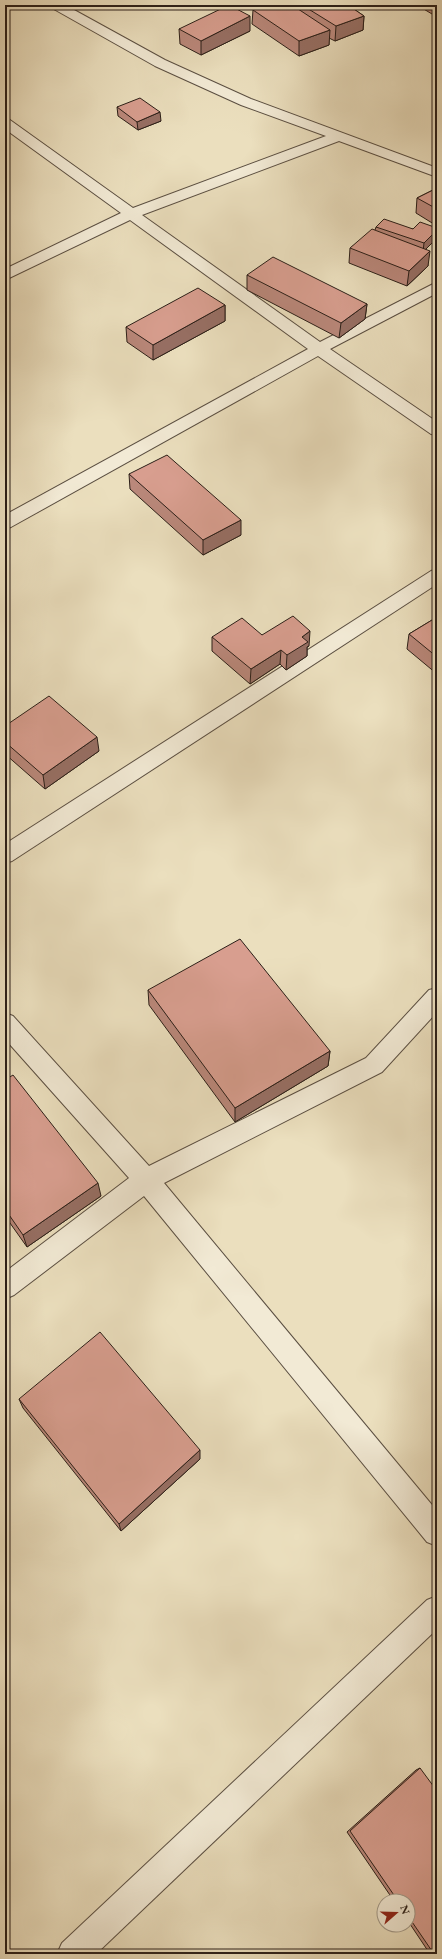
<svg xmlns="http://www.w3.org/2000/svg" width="442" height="1959" font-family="'EB Garamond',serif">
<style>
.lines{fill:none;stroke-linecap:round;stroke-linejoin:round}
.street-casing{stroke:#5b4f42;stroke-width:2}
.street{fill:#f2ead5;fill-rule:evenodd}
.wall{fill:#ba887b;stroke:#2b1f18}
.shaded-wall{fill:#976f64;stroke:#2b1f18}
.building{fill:#d89e8f;stroke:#2b1f18}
</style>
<rect width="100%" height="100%" fill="#ebdfbe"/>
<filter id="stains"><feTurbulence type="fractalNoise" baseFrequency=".005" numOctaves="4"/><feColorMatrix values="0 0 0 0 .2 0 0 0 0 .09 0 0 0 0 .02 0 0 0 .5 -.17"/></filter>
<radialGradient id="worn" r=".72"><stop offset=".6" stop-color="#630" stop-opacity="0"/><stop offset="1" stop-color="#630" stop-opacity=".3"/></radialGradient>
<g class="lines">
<g class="street-casing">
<g id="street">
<path d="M50,5H65L165,60L251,99L437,168V177L339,141L142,215L320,342L437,282V293L330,349L437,422V435L431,434L318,356L11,527L5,529V515L308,349L130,220L5,280V269L121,213L5,129V119L10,120L133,208L326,136L241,105L155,66L52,8Z"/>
<path d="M437,569V584L12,861L5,863V844L431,571Z"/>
<path d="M437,988V1012L382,1072L164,1183L437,1511V1546L427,1542L144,1196L14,1295L5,1299V1272L129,1178L5,1039V1013L13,1016L149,1166L366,1058L429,990Z"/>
<path d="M437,1596V1629L96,1954H57L62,1943L427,1600Z"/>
</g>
</g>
<use href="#street" class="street"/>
</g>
<g class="wall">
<path d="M266,5H348L364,16L363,30L335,41L329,38V45L299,56L252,24L253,10Z"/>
<path d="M417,5H437V17Z"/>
<path d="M179,29L250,31L201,55L180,44Z"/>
<path d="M117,107L161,121L138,130L118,116Z"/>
<path d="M437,188V226L416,213L417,198Z"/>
<path d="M376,227L413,229L437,228V238L426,249L428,266L407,286L349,263L350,248L375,230Z"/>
<path d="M247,275L367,304L365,319L339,338L247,290Z"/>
<path d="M225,305V321L153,360L127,342L126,327Z"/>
<path d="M129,474L241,535L203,555L130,489Z"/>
<path d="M437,617V674L407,649L409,634Z"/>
<path d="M262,635L309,646L307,647V656L286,670L280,664L250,684L212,651V637Z"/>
<path d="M5,726L99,751L45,789L5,754Z"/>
<path d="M148,990L330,1051L328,1066L235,1122L149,1005Z"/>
<path d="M5,1080L101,1196L27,1247L5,1216Z"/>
<path d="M19,1399L200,1459L121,1531L23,1408Z"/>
<path d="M420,1768L437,1954H430L408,1921V1901H394L347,1832L416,1770Z"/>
</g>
<g class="shaded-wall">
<path d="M250,16V31L201,55V41Z"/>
<path d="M364,16L363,30L335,41L336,26Z"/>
<path d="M330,30L329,45L299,56V41Z"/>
<path d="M160,112L161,121L138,130L137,122Z"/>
<path d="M437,230V238L423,252L424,243Z"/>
<path d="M430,251L428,266L407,286L409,271Z"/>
<path d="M367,304L365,319L339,338L341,323Z"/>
<path d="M225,305V321L153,360V345Z"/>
<path d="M241,520V535L203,555V540Z"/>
<path d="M310,631L309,646L307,647V656L286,670L287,655L302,637Z"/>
<path d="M281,650L280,664L250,684L251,669Z"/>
<path d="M97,737L99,751L45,789L43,775Z"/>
<path d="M330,1051L328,1066L235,1122V1108Z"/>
<path d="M98,1183L101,1196L27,1247L23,1235Z"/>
<path d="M200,1450V1459L121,1531L119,1524Z"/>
</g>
<g class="building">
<path d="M229,5L250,16L201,41L179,29Z"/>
<path d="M266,5H292L330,30L299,41L253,10Z"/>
<path d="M302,5H348L364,16L336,26Z"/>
<path d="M140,98L160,112L137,122L117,107Z"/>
<path d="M437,188V209L417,198Z"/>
<path d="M384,219L413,229L420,222L437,228V230L424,243L376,227Z"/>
<path d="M372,229L430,251L409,271L350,248Z"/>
<path d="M273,257L367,304L341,323L247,275Z"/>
<path d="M198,288L225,305L153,345L126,327Z"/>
<path d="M167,455L241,520L203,540L129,474Z"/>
<path d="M293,616L310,631L302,637L308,642L287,655L281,650L251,669L212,637L242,618L262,635Z"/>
<path d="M437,617V657L409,634Z"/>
<path d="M49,696L97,737L43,775L5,742V726Z"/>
<path d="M240,939L330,1051L235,1108L148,990Z"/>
<path d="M13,1075L98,1183L23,1235L5,1209V1080Z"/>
<path d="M100,1332L200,1450L119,1524L19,1399Z"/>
<path d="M420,1768L437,1791V1954H434L408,1916V1901H398L350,1831Z"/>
</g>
<rect width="442" height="1959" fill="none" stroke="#ebdfbe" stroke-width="20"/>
<rect x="6" y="6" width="430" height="1947" fill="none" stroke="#2b1f18" stroke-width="2"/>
<rect x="10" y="10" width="422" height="1939" fill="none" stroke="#2b1f18"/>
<g transform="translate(396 1913) rotate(70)"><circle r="19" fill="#f2ead5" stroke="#a29989"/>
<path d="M0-3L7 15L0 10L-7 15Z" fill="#8f2418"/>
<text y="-6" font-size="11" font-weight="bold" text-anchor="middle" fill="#2b1f18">N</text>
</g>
<rect width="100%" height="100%" filter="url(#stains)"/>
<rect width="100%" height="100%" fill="url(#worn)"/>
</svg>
